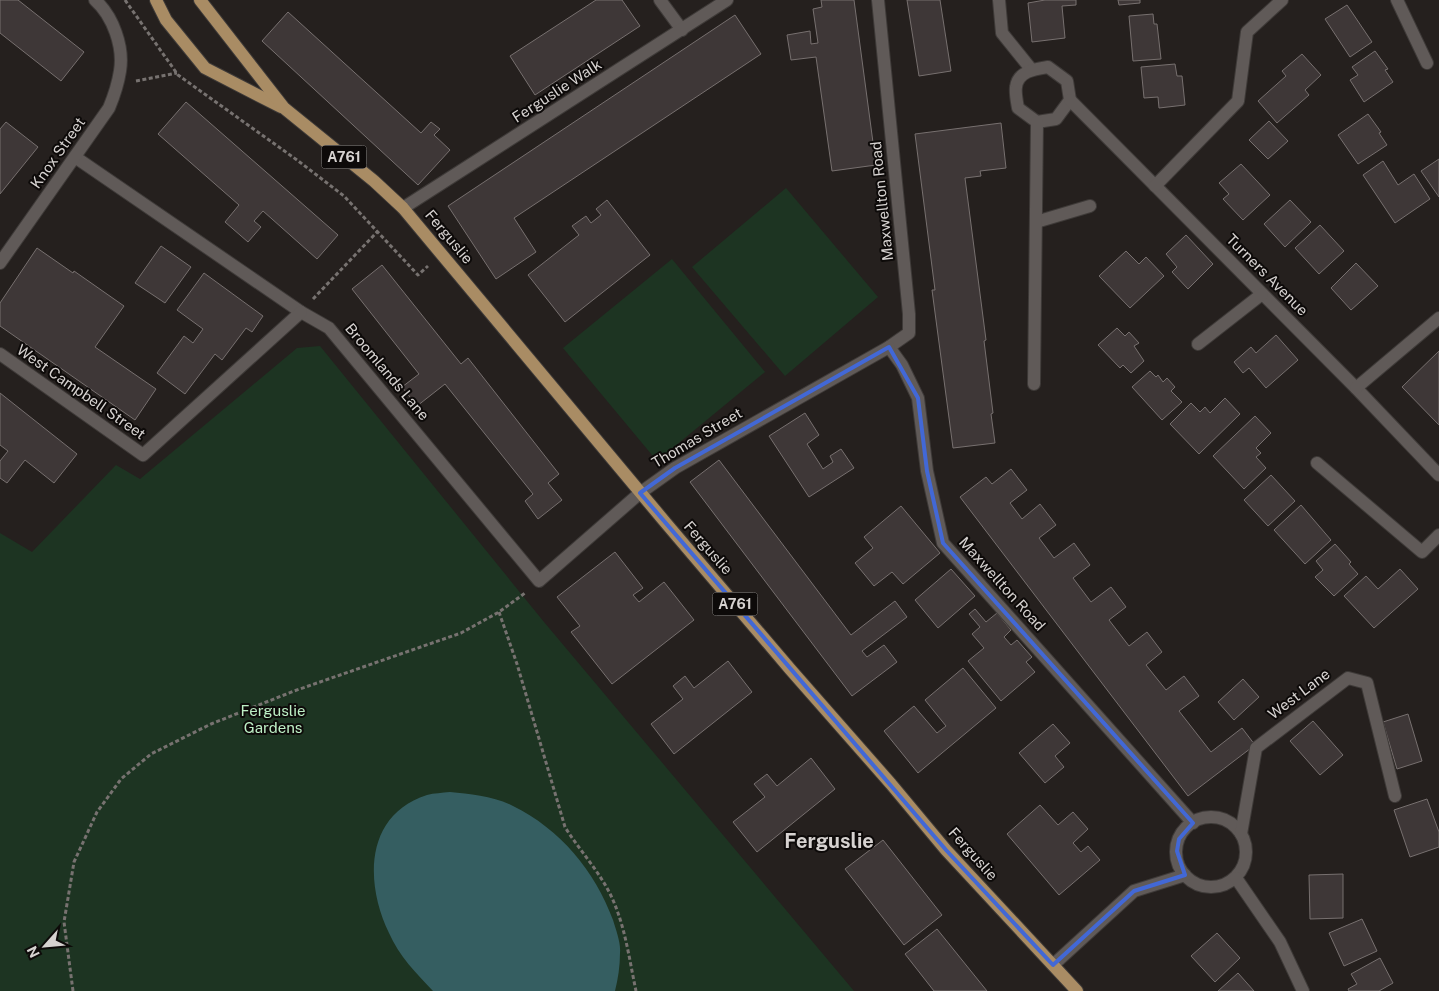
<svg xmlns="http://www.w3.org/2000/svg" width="1439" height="991" font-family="'Public Sans',sans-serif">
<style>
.green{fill:#1d3422}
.water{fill:#355e61}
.building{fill:#3e3737;stroke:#77706f}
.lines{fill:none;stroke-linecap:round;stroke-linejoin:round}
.service-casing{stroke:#3e3a38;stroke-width:14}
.minor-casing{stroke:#3e3a38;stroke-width:14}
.primary-casing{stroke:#3e3a38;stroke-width:14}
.path{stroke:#777270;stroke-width:3;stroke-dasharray:4 2.5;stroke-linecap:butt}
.service{stroke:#605a58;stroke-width:12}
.minor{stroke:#605a58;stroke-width:12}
.primary{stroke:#a98c64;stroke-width:12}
.marked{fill:none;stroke:#4268d6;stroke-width:4;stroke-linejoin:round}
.labels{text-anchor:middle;stroke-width:4;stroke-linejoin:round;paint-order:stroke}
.shield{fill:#0d0a09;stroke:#9a9694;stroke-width:1}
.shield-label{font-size:14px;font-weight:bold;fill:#d6d2d0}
.street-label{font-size:15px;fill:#d6d2d0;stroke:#0d0a09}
.park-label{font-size:15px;fill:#bdefc5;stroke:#0d0a09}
.district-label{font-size:20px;font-weight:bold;fill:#d6d2d0;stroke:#0d0a09}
</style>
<rect width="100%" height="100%" fill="#25201e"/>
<g class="green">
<path d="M786,188L878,297L785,376L692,267Z"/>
<path d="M672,259L765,372L657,461L563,348Z"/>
<path d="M320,346L544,622L854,991H0V533L32,552L116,465L140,479L297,348Z"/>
</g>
<path class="water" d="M450,792C470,794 494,796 513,806C560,829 595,871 613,920C616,930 621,943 620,953C620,966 618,979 615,991H433C416,973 399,956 389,933C365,884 364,815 427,795C434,793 442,793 450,792Z"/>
<g class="building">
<path d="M0,0H18L84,52L61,81L0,33Z"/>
<path d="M596,0H622L640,26L535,95L510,56Z"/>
<path d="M821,0H854L876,165L832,171L816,57L791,60L787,35L810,31L811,44L818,43L813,9L822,7Z"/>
<path d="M907,0H940L951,71L919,76Z"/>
<path d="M1045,0H1076V5L1062,6L1065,38L1032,42L1028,3Z"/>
<path d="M1118,0H1140V3L1119,5Z"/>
<path d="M1347,5L1372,42L1350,57L1325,19Z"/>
<path d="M288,12L421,133L431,122L440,129L434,135L450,150L418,185L262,41Z"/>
<path d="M1153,14L1154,24H1157L1161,59L1133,61L1129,16Z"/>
<path d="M735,15L761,54L514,218L536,252L496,279L448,206Z"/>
<path d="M1375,51L1388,69L1385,70L1393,82L1364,102L1350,80L1358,75L1352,67Z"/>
<path d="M1302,54L1321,75L1305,90L1309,95L1277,123L1258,101L1286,76L1282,71Z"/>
<path d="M1175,64L1177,76H1182L1185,105L1159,108L1158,97L1144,98L1141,67Z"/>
<path d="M186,102L338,235L317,259L263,211L254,221L261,227L248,242L225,222L239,205L158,134Z"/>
<path d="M1368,114L1381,132L1379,133L1387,145L1358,164L1338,135Z"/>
<path d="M1269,121L1288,141L1268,159L1249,140Z"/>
<path d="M6,122L38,147L0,194V129Z"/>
<path d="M1001,123L1006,168L980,171L981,176L965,178L986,340L984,341L993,413L991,414L995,443L953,448L932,290H935L915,134Z"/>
<path d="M1439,159V197L1421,171Z"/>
<path d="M1383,161L1398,185L1414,174L1430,199L1395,223L1363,175Z"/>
<path d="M1241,164L1270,195L1243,220L1223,199L1229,194L1219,183Z"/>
<path d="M607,200L650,255L565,322L528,275L579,235L572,226L586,216L591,223L601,215L596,209Z"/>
<path d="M1290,200L1311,222L1285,247L1264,224Z"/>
<path d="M1320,225L1344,251L1319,274L1295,248Z"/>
<path d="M1186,235L1213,264L1188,289L1172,272L1177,267L1166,254Z"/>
<path d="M161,246L191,267L165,303L135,283Z"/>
<path d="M37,248L73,273L74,271L124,306L95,347L156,389L135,420L0,326V303Z"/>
<path d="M1126,251L1139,264L1146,257L1164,276L1130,308L1099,276Z"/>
<path d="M1356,263L1378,286L1351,310L1331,288Z"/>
<path d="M382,265L461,364L468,358L559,474L548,483L562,500L538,519L525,501L533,494L445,384L417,406L402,387L419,374L352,289Z"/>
<path d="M204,273L263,316L252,332L246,328L222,360L215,354L185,394L157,373L184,336L193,343L203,329L177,310Z"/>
<path d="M1117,328L1125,336L1129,332L1139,343L1134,346L1144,361L1131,373L1123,365L1120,368L1098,345Z"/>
<path d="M1276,335L1298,360L1266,388L1249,368L1243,373L1234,362L1251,347L1256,353Z"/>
<path d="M1439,351V425L1402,387Z"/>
<path d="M1150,371L1156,377L1158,375L1163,382L1167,378L1175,387L1171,391L1182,402L1162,420L1132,387Z"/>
<path d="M0,393L77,454L54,483L25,460L7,483L0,478V461L8,451L0,445Z"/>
<path d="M1225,398L1240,414L1199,454L1170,424L1191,403L1200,412L1205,407L1210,413Z"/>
<path d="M805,413L819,435L807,444L823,469L833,462L830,456L841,449L854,468L809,497L769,436Z"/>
<path d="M1255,416L1271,433L1256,448L1261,453L1256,457L1266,468L1244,489L1213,456Z"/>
<path d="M719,460L851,635L895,601L907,617L862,651L867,657L884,645L897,662L852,696L690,482Z"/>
<path d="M1011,469L1027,490L1010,503L1022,519L1040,504L1056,525L1039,538L1054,558L1074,543L1090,565L1073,578L1091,602L1111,587L1126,607L1109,620L1129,646L1147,632L1162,652L1146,665L1166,690L1184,676L1199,696L1179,711L1211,752L1242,728L1255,745L1188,796L960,497L986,477L992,484Z"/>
<path d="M1271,475L1295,501L1268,526L1244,500Z"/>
<path d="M1301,505L1331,540L1305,564L1274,530Z"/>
<path d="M901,506L940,553L903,584L892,572L874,586L855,563L873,548L864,537Z"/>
<path d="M1335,544L1351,562L1349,564L1358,574L1334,596L1315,577L1323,570L1316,561Z"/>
<path d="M615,552L643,588L633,595L639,602L664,582L694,620L612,684L571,632L580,626L557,597Z"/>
<path d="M951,569L975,596L938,628L915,600Z"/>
<path d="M1400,569L1418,589L1374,628L1344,596L1366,576L1378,589Z"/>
<path d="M975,609L986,622L997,613L1011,630L1004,637L1011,645L1017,640L1032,657L1026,662L1035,672L1001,701L968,661L984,648L972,634L980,627L969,614Z"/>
<path d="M728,661L752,692L674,754L651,724L683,699L673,686L685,676L694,688Z"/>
<path d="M963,668L996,708L918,773L884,731L914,706L937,733L946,726L925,700Z"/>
<path d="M1243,679L1259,697L1234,720L1218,702Z"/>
<path d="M1408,714L1422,761L1397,769L1383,722Z"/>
<path d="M1313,721L1343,755L1320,775L1290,741Z"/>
<path d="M1053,724L1070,743L1055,756L1064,767L1045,783L1019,753Z"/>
<path d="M811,758L835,789L757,852L733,822L765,797L754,784L767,774L777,786Z"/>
<path d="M1427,799L1439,832V847L1410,857L1394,810Z"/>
<path d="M1040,805L1058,825L1073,812L1088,829L1073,843L1081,852L1088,846L1100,860L1059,895L1007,834Z"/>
<path d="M883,840L942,915L904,945L845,869Z"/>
<path d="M1343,874V918L1310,919L1309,875Z"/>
<path d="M1362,919L1377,951L1344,966L1329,933Z"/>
<path d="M937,929L987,991H934L905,954Z"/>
<path d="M1217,933L1240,958L1215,982L1191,956Z"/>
<path d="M1380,958L1393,983L1379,991H1349L1348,989L1357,984L1351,974Z"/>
<path d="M1238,973L1254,991H1218Z"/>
</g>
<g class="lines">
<g class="service-casing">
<path id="service" d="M1036,222L1090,206"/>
</g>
<g class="minor-casing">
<g id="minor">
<path d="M660,0L682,30"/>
<path d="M878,0L909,314V333L889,347L902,365L918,398L927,471L943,543L1193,823"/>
<path d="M999,0L1002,33L1031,69"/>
<path d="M1397,0L1427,63"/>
<path d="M1048,67L1067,81L1070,100L1056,119L1037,122L1018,108C1017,102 1015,93 1016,87C1018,71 1035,69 1048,67Z"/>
<path d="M1070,100L1356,388L1439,475"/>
<path d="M75,157L301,312L329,328L539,581L640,493L675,468L889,347"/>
<path d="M1155,186L1238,101L1247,32L1282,0"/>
<path d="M403,208L727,0"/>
<path d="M0,263L109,108C114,96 118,84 120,71C124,47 113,16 95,0"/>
<path d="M1198,344L1262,294"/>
<path d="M0,354L143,455L301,312"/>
<path d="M1034,384L1037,122"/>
<path d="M1356,388L1439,318"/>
<path d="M1317,463L1422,552L1439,535"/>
<circle cx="1211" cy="852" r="35"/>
<path d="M1241,834L1256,748L1348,678L1367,683L1395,796"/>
<path d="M1236,878L1280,942L1303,991"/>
<path d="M1053,965L1134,891L1185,875"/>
</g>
</g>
<g class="primary-casing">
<g id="primary">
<path d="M156,0L166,20L205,68L281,107"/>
<path d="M200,0L284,108L374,181L403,208L665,522L790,669L891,784L946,850L1077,991"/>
</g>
</g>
<g class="path">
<path d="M125,0L178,75L297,160L344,196L418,275L428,266"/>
<path d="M136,81L177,73"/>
<path d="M313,299L378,231"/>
<path d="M499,612L517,664L565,827C581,853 604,876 615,905C626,932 630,963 636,991"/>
<path d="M73,991L64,922L74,862L97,812L121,779L151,754L211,724L294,691L461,633L499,612L525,593"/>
</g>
<use href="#service" class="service"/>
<use href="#minor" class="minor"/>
<use href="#primary" class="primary"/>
</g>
<path class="marked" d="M889,347L918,398L927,471L943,543L1193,823L1179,839L1177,851L1185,875L1134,891L1053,965L946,850L640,493L675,468Z"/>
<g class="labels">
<g class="shield">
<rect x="321.5" y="145.5" width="45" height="23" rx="4"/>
<rect x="712.5" y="592.5" width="45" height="23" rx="4"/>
</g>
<g class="shield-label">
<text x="344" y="162">A761</text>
<text x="735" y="609">A761</text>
</g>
<g class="street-label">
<text transform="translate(557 91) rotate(-33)" y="5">Ferguslie Walk</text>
<text transform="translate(58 153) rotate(-55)" y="5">Knox Street</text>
<text transform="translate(882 201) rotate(-96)" y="5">Maxwellton Road</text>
<text transform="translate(449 237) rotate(50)" y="5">Ferguslie</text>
<text transform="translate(1267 275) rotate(45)" y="5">Turners Avenue</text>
<text transform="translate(387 372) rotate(50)" y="5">Broomlands Lane</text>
<text transform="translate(81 392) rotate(35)" y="5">West Campbell Street</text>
<text transform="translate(697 438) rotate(-31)" y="5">Thomas Street</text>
<text transform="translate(708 548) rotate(49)" y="5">Ferguslie</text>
<text transform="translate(1002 584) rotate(48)" y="5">Maxwellton Road</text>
<text transform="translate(1299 694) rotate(-37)" y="5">West Lane</text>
<text transform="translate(973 854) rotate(48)" y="5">Ferguslie</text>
</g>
<g class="park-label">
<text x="273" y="716">Ferguslie<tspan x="273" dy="17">Gardens</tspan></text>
</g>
<g class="district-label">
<text x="829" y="848">Ferguslie</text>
</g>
</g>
<g transform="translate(45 946) rotate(243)" stroke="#0d0a09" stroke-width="4" paint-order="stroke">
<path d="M0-4L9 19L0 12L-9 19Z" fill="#d6d2d0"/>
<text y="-8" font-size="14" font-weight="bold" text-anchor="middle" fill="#d6d2d0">N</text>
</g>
</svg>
